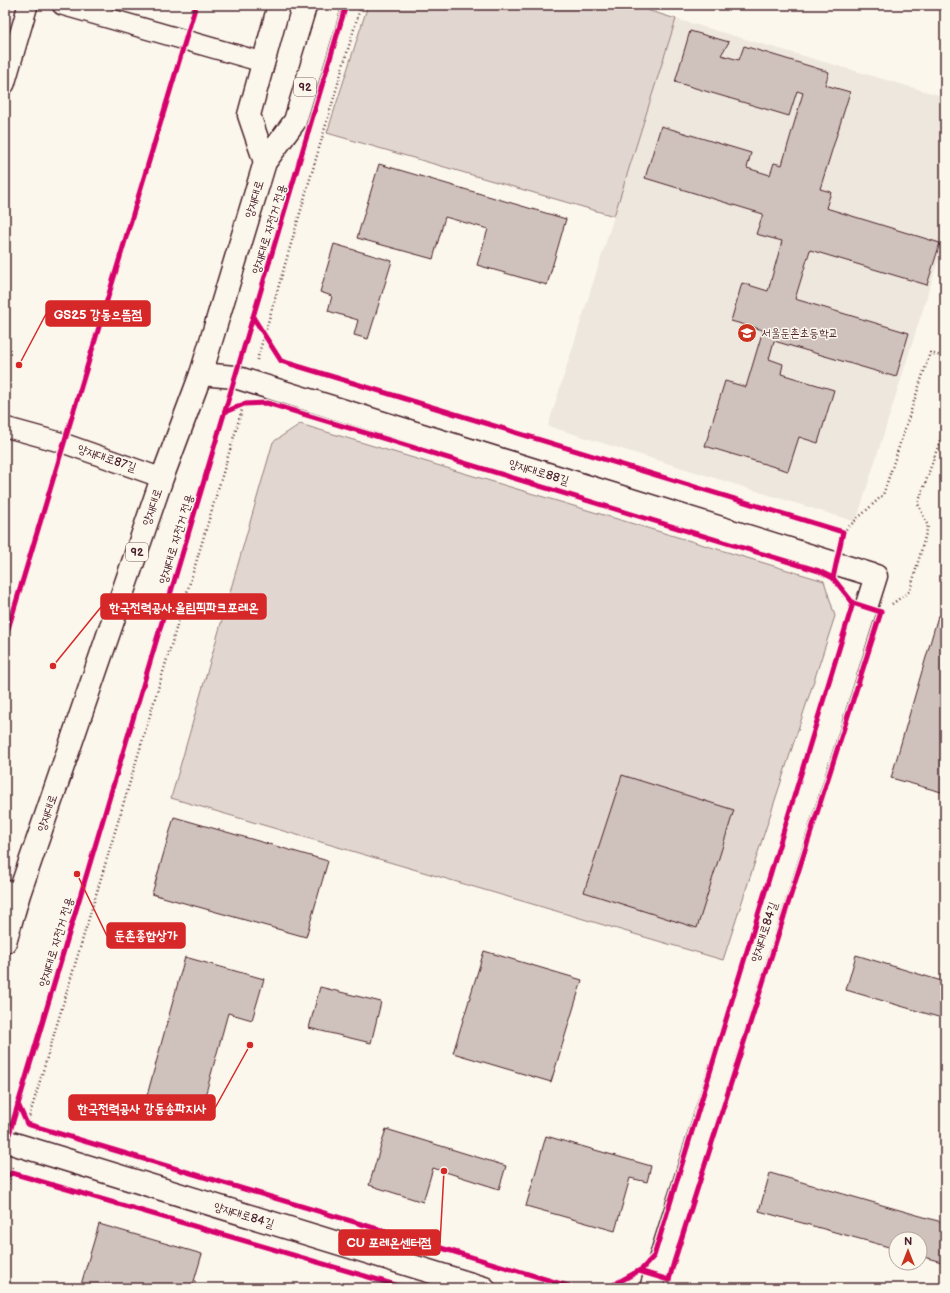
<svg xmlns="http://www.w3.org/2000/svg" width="950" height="1293" font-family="'Balsamiq Sans','Poor Story',sans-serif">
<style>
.built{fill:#eee7de}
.green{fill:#e2d7d0;stroke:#967b7e}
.building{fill:#cfc2bc;stroke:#4a1f2b}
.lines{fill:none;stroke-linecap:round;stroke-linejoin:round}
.minor-casing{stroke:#4a1f2b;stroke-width:22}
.tertiary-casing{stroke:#4a1f2b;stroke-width:25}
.primary-casing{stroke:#4a1f2b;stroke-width:25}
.path{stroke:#4a1f2b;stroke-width:2.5;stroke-dasharray:1 3;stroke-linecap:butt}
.minor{stroke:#fbf7ec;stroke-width:19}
.tertiary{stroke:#fbf7ec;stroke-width:22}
.primary{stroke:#fbf7ec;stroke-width:22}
.cycleway-casing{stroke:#fbf7ec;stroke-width:8}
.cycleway{stroke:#d6006c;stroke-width:5}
.labels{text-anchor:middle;stroke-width:3;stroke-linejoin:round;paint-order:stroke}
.shield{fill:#fbf7ec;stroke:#7f6065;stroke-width:1}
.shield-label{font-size:11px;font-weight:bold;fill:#4a1f2b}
.street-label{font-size:12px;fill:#4a1f2b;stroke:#fbf7ec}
.poi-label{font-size:12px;fill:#4a1f2b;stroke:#fbf7ec;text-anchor:start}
.leader{fill:none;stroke:#d62828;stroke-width:1.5}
.callout-dot{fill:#d62828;stroke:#fbf7ec;stroke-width:1.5}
.callout{fill:#d62828;stroke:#d62828;stroke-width:1.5}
.callout-label{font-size:13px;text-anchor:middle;font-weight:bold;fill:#fff}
</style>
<rect width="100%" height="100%" fill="#fbf7ec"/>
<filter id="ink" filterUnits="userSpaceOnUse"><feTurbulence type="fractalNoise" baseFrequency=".025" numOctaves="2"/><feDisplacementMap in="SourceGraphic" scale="8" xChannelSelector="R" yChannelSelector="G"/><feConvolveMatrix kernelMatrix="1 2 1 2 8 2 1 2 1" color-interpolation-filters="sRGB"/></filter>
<g filter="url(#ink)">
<path class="built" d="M676,19L945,97V239L856,522L548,426Z"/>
<g class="green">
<path d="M368,5H631L676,19L614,216L327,133Z"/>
<path d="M300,424L824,581L835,616L723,960L171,798L273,442Z"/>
</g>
<g class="building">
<path d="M690,31L729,42L721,55L739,60L744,46L829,72L825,85L850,92L820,189L831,192L826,208L940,243L927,285L810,250L795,299L909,333L896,377L774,341L769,359L783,364L781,374L834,390L818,443L799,437L788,471L705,446L725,381L746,387L763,330L731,321L742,283L768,291L782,241L756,234L763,214L645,178L661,126L751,153L747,168L770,175L774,163L782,165L803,93L797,91L789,116L675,82Z"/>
<path d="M379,164L566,219L547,285L477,265L488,229L445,217L433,259L357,238Z"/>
<path d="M334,244L392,261L368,339L354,335L358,320L328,311L332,296L320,292Z"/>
<path d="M938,616L945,618V793L891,778Z"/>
<path d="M622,775L734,810L697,928L584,892Z"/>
<path d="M174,817L328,861L306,937L152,894Z"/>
<path d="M484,951L582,980L551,1082L453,1053Z"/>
<path d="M856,955L945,982V1019L846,990Z"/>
<path d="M185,957L264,979L252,1020L228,1013L199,1118L145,1103Z"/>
<path d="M320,987L381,1002L371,1043L309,1028Z"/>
<path d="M386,1129L506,1166L499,1189L433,1168L423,1202L369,1185Z"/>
<path d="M546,1136L651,1166L647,1182L630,1178L615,1231L526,1206Z"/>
<path d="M770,1173L945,1223V1263L920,1256V1239H896V1249L759,1211Z"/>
<path d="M99,1224L202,1254L192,1288H80Z"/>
</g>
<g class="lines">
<g class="minor-casing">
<g id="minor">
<path d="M62,5L262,62"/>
<path d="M5,84L28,5"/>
<path d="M5,427L63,443L162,478"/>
<path d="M5,890L19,894"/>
</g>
</g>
<g class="tertiary-casing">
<g id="tertiary">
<path d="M201,374L235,377L876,576L651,1288"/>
<path d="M5,1141L484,1288"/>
</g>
</g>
<g class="primary-casing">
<g id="primary">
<path d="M265,162L249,115L279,5"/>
<path d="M5,942L19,894L162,478L201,374L265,162L295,121L330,5"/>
</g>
</g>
<g class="path">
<path d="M257,360L361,5"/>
<path d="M843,532L883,495L930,353L945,357"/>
<path d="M839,589L845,598"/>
<path d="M892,604L910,591L928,526L918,504L945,426"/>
<path d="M27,1124L244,403"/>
<path d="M5,1195L13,1167"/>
</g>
<use href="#minor" class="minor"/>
<use href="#tertiary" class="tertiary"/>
<use href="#primary" class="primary"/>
<g class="cycleway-casing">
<g id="cycleway">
<path d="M253,317L281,361L843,532L833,578"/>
<path d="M225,412L244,404L267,403L819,571L833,578L853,603L654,1256L642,1269L608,1288"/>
<path d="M5,639L196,5"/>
<path d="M18,1104L27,1124L575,1288"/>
<path d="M5,1148L346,5"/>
<path d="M5,1177L12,1173L406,1288"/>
<path d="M639,1271L669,1280L674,1262L881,612L853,603"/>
</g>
</g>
<use href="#cycleway" class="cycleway"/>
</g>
</g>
<defs>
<g id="school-disc" transform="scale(1)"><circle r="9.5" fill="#c8321e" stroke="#fbf7ec"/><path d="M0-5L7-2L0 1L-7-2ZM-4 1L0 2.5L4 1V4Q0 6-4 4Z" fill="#fff"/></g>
</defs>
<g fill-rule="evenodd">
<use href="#school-disc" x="747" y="333"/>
</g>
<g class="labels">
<g class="shield">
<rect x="294" y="78" width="22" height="18" rx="3"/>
<rect x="126" y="543" width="22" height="18" rx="3"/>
</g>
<g class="shield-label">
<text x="305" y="91">92</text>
<text x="137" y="556">92</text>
</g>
<g class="street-label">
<text transform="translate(254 199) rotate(-73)" y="4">양재대로</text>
<text transform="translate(269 229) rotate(-73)" y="4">양재대로 자전거 전용</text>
<text transform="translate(107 458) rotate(19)" y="4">양재대로87길</text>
<text transform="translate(539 472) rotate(17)" y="4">양재대로88길</text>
<text transform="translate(152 507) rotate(-71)" y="4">양재대로</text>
<text transform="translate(176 539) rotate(-73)" y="4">양재대로 자전거 전용</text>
<text transform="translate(47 813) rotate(-71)" y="4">양재대로</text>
<text transform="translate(764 932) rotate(-72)" y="4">양재대로84길</text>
<text transform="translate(56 942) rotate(-73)" y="4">양재대로 자전거 전용</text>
<text transform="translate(244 1215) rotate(17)" y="4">양재대로84길</text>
</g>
<g class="poi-label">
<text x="761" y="337">서울둔촌초등학교</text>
</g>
</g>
<path class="leader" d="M19 365L46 314M53 666L101 607M77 874L107 936M250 1045L215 1108M444 1171L440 1243"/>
<g class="callout-dot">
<circle cx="19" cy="365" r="4"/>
<circle cx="53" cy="666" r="4"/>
<circle cx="77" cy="874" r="4"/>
<circle cx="250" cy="1045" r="4"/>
<circle cx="444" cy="1171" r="4"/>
</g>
<g class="callout">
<rect x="46" y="301" width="104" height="25" rx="4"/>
<rect x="101" y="594" width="165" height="25" rx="4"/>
<rect x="107" y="923" width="78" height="25" rx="4"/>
<rect x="69" y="1095" width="146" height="25" rx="4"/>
<rect x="339" y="1230" width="101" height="25" rx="4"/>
</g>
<g class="callout-label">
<text x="98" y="319">GS25 강동으뜸점</text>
<text x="184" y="612">한국전력공사.올림픽파크포레온</text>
<text x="146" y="940">둔촌종합상가</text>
<text x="142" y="1113">한국전력공사 강동송파지사</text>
<text x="389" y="1247">CU 포레온센터점</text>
</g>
<rect width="950" height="1293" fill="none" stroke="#fbf7ec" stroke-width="20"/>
<rect x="10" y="10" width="930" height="1273" fill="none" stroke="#4a1f2b" stroke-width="1.5" filter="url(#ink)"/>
<g transform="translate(908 1251)"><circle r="19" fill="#fbf7ec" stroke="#b4a19f"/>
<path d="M0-3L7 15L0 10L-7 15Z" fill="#c8321e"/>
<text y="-6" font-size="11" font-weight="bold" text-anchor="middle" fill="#4a1f2b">N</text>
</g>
</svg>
